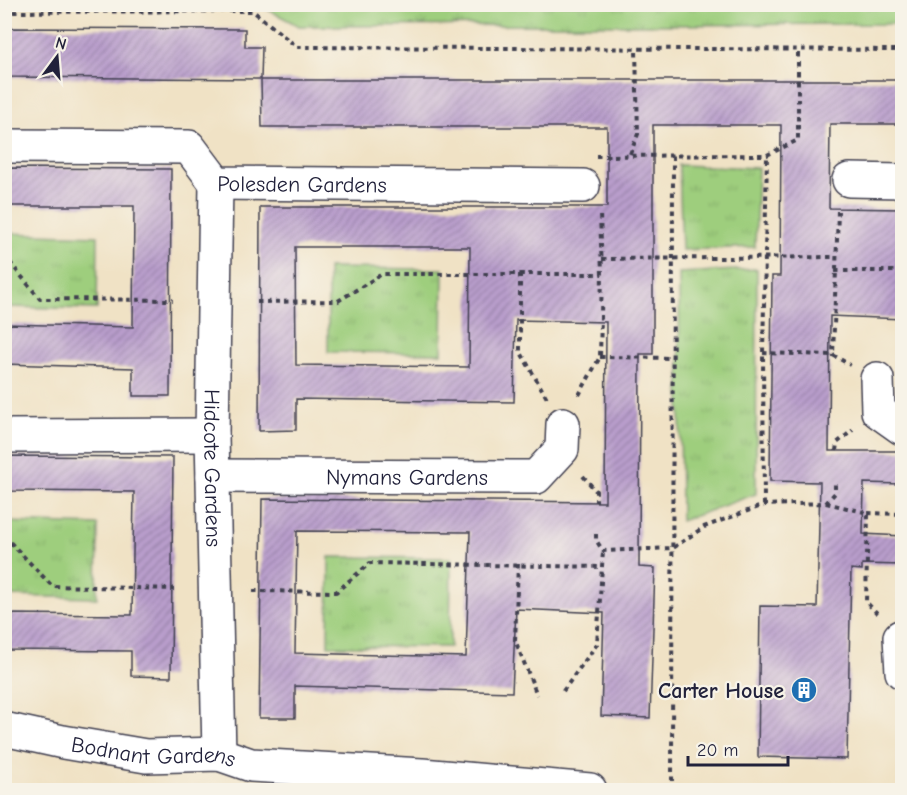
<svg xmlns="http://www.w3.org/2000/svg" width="907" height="795" font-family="'Comic Neue',sans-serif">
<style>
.grass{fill:url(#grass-tufts);stroke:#60785c;stroke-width:1.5}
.building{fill:url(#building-hatch);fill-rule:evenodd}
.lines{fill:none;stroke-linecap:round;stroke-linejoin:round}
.minor-casing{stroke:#413f50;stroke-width:36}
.path{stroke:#413f50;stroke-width:4;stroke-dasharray:4.5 4.5;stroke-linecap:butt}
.minor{stroke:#fff;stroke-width:33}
.labels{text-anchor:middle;stroke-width:4.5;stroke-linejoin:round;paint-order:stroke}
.street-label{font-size:22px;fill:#22223b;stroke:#f7f3e8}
.poi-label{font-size:22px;font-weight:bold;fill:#22223b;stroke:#f7f3e8;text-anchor:end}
</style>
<defs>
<pattern id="grass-tufts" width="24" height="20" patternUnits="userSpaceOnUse" patternTransform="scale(1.5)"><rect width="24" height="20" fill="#9ece7d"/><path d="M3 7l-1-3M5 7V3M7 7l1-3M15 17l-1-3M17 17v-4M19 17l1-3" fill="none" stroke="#88b16d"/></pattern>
<pattern id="building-hatch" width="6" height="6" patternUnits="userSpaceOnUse" patternTransform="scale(1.5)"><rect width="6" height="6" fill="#b99ecc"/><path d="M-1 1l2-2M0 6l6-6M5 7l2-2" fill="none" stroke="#9680a7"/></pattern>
</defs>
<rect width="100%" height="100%" fill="#f7f3e8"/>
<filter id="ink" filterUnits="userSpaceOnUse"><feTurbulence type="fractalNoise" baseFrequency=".0167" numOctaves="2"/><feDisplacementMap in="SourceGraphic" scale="12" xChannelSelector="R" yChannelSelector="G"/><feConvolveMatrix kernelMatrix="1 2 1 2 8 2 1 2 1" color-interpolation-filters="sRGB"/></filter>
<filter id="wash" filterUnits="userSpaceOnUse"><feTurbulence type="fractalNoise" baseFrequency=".008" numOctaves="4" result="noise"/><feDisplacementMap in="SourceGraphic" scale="24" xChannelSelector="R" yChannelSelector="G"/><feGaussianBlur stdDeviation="1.35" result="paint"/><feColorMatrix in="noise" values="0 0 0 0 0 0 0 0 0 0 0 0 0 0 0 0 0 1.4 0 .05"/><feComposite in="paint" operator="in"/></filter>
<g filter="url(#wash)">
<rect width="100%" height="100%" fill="#f0e2c5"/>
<g class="grass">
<path d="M902,4V24L299,26L259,5Z"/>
<path d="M679,165L758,168L755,247L682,250Z"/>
<path d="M5,233L98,236L97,309L5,307Z"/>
<path d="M328,268L443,269L442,353L328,352Z"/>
<path d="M757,269L756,494L681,521L679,273Z"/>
<path d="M5,522L98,525L97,598L5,596Z"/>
<path d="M329,557L451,558L450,647L328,646Z"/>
</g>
<g id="blocks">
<g class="building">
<path d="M4,28L245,29V47H262L261,79L4,77Z"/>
<path d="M261,80H903V124H830L829,208L903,209V319L830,316L829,451H903V484L864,483L863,534L903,536V565L862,564V570L851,569L847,759L758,757L760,606L817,607L820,482L770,481L772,276H780L781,125H653V354H640L639,567L655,568L650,718L601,716L604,613L516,609L512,692L295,686V718H259L262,499L605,502L606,322L516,320L514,402L296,399V430L259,431L260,207H607V127H262ZM295,247H470L469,367L296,365ZM297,531L470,532L466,657L295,653Z"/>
<path d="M4,168L171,169L170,396H133V368L4,364V324L133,327L134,206H4Z"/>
<path d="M4,456L173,457L171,677L131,676V651L4,650V614L132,615L134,492L4,491Z"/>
</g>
</g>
</g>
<g filter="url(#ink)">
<use href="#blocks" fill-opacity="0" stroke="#413f50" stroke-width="1.5"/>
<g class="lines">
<g class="minor-casing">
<g id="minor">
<path id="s1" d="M4,146L189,147L216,183L583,186"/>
<path d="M849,180L902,181"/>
<path id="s2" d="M216,183L212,435L219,754"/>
<path d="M877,379L878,411L902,428"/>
<path d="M4,436L212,435"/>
<path id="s3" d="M213,476L536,477L562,449L563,424"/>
<path d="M900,637L902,672"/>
<path id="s4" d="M4,729L63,742L146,756L219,754L251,765L422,775L590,790"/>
</g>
</g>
<g class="path">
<path d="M4,12L253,11L297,47L902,50"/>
<path d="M630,154L638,134L636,49"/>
<path d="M596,156L767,155L798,140V49"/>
<path d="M838,211L833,355L850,365"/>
<path d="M4,255L40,299L173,300"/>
<path d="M602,259L835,257"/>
<path d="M835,271H902"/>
<path d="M520,274V351L547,398"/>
<path d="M257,302L338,301L382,274H602"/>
<path d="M763,353L833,355"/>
<path d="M600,357L673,358"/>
<path d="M579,395L600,357L602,274L600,212"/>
<path d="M836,451L837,443L853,430"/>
<path d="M583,476L596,491V502"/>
<path d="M826,503L868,513L866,602L878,614"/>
<path d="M764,505L763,353L767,155"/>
<path d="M868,513L902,514"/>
<path d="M596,534V540L603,551L673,548L704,527L764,505L826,503L835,493V483"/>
<path d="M4,536L52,586L174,589"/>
<path d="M518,564L515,640L537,695"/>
<path d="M253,591L336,592L370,563L602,567"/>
<path d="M563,691L597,644L603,551"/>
<path d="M672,790L673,154"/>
</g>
<use href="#minor" class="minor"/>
</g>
</g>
<defs>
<g id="building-disc" transform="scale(1.35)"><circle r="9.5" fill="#1f6fb2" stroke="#f7f3e8"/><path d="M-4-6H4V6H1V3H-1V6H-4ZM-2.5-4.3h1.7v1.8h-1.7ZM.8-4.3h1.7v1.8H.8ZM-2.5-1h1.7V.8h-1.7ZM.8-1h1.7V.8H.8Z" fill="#fff"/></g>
</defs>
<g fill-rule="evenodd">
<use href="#building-disc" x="804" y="690"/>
</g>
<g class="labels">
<g class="street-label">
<text dy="8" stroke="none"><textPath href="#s1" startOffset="316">Polesden Gardens</textPath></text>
<text dy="8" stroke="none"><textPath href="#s2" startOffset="285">Hidcote Gardens</textPath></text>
<text dy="8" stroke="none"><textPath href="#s3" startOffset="194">Nymans Gardens</textPath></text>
<text dy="8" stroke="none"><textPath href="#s4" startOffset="152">Bodnant Gardens</textPath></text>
</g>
<g class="poi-label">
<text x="784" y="698">Carter House</text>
</g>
</g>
<rect width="907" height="795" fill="none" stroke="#f7f3e8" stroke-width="24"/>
<g transform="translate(57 57) rotate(16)" stroke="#f7f3e8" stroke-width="4.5" paint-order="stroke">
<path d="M0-4.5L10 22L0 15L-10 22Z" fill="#22223b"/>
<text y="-9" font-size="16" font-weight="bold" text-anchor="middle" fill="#22223b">N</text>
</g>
<path d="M688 756v9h100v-9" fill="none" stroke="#22223b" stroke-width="3"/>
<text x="697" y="756" font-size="18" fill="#22223b" stroke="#f7f3e8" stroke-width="4.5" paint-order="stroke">20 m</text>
</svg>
